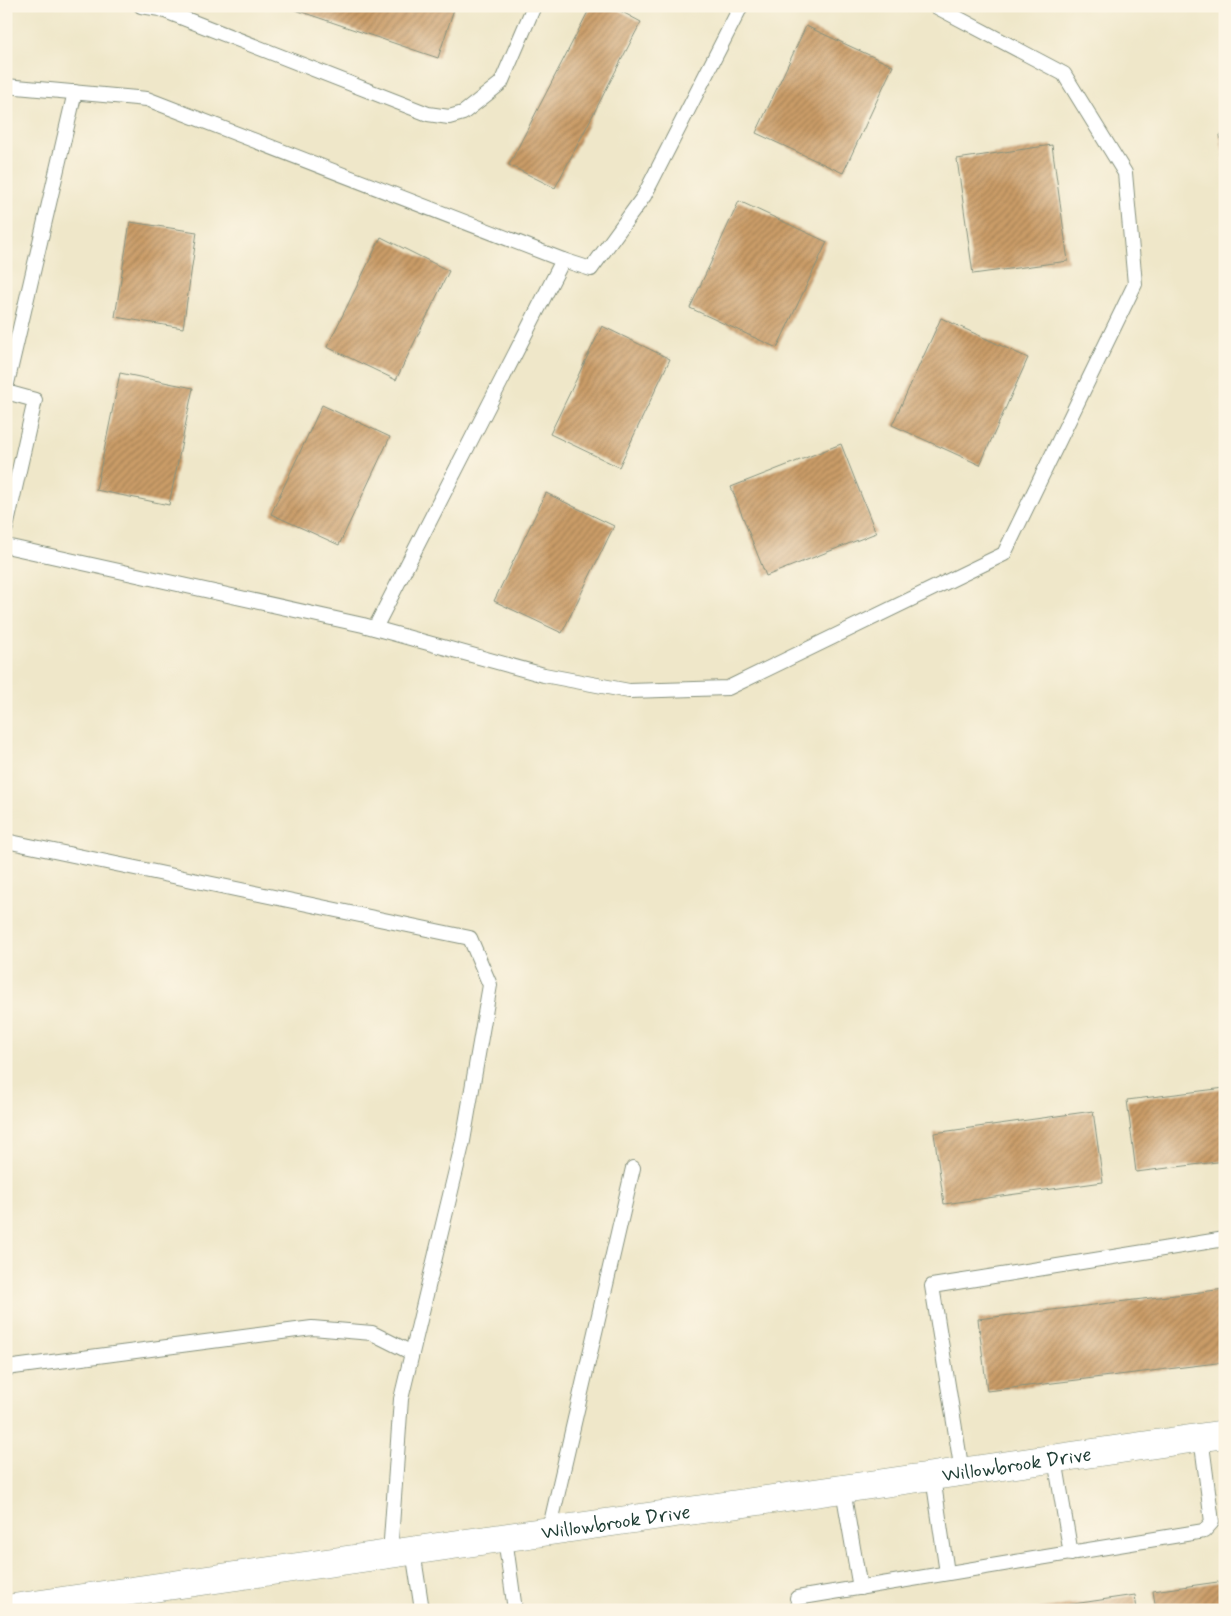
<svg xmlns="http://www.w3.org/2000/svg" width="1231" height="1616" font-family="Mynerve,sans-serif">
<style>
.building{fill:url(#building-hatch)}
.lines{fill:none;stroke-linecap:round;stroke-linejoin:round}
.lane-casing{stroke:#87927e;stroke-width:16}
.street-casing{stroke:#87927e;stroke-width:29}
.lane{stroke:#fff;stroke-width:14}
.street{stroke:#fff;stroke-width:28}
.labels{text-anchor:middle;stroke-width:4;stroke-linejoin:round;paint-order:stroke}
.street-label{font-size:20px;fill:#1f3d34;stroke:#fcf5e5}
</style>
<defs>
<pattern id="building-hatch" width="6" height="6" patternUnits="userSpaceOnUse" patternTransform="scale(1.25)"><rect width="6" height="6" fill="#ca9c67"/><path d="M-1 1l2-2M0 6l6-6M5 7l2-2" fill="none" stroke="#a38056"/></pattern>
</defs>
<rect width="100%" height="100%" fill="#fcf5e5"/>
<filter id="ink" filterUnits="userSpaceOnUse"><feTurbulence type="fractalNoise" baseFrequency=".02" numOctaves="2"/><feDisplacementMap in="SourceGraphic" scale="10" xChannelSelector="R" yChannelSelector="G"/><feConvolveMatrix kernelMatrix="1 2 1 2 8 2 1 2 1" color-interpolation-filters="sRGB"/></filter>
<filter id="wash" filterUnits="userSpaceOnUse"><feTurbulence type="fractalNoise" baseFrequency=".0096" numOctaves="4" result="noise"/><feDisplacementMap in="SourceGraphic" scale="20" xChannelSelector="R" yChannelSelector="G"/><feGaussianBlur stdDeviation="1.12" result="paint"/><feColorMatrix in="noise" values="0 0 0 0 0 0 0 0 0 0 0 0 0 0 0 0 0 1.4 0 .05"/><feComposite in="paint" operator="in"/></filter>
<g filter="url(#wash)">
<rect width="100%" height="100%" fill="#efe7c9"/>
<g id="blocks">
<g class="building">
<path d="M284,6H447L454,9L438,58Z"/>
<path d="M591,6H611L641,22L555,188L509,165Z"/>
<path d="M806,26L893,66L843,173L756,133Z"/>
<path d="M1225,134V157H1224L1220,135Z"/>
<path d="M1052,145L1068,261L973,274L957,159Z"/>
<path d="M739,201L827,242L777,348L690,308Z"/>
<path d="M130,222L197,232L183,328L115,317Z"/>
<path d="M381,237L449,271L396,380L327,347Z"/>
<path d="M941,318L1028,358L980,465L892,425Z"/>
<path d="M602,326L670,359L619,467L550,434Z"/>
<path d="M120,373L193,388L169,505L96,490Z"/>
<path d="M322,405L390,437L339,545L271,514Z"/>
<path d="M841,444L876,533L766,576L731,487Z"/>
<path d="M546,493L614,526L562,633L494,601Z"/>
<path d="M1225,1088V1161L1136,1172L1127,1100Z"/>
<path d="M1093,1111L1103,1182L944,1204L934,1133Z"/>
<path d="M1225,1289V1362L987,1391L978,1319Z"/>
<path d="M1225,1581V1610H1156L1153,1591Z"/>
<path d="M1135,1595L1137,1610H1039V1609Z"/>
</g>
</g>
</g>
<g filter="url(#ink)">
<use href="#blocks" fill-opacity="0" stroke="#87927e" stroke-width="1"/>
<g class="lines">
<g class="lane-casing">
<g id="lane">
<path d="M141,6L160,9L428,114L449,117L463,113L501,83L534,6"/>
<path d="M6,86L147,99L563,260L591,269L644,196L741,6"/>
<path d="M6,388L75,92"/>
<path d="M6,392L35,400L6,528"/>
<path d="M6,546L363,625L544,675L629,691L728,688L1004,554L1135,284L1125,173L1064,74L935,6"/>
<path d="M375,628L563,260"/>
<path d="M6,841L470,938L490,985L463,1141L401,1399L390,1554"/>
<path d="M6,1368L312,1328L372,1333L412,1353"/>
<path d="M1055,1459L1071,1554"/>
<path d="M962,1472L932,1286L1225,1239"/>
<path d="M933,1477L947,1573"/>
<path d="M843,1490L860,1588"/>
<path d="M549,1531L633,1168"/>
<path d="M505,1538L515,1610"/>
<path d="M413,1551L422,1610"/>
<path d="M797,1598L1204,1531L1212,1522L1201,1437"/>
</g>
</g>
<g class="street-casing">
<g id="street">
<path id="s1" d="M6,1609L1225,1434"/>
</g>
</g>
<use href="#lane" class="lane"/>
<use href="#street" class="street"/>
</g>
</g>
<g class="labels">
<g class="street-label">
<text dy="7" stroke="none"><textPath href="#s1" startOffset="1021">Willowbrook Drive</textPath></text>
<text dy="7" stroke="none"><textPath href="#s1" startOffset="616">Willowbrook Drive</textPath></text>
</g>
</g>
<rect width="1231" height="1616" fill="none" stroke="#fcf5e5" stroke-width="25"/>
</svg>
